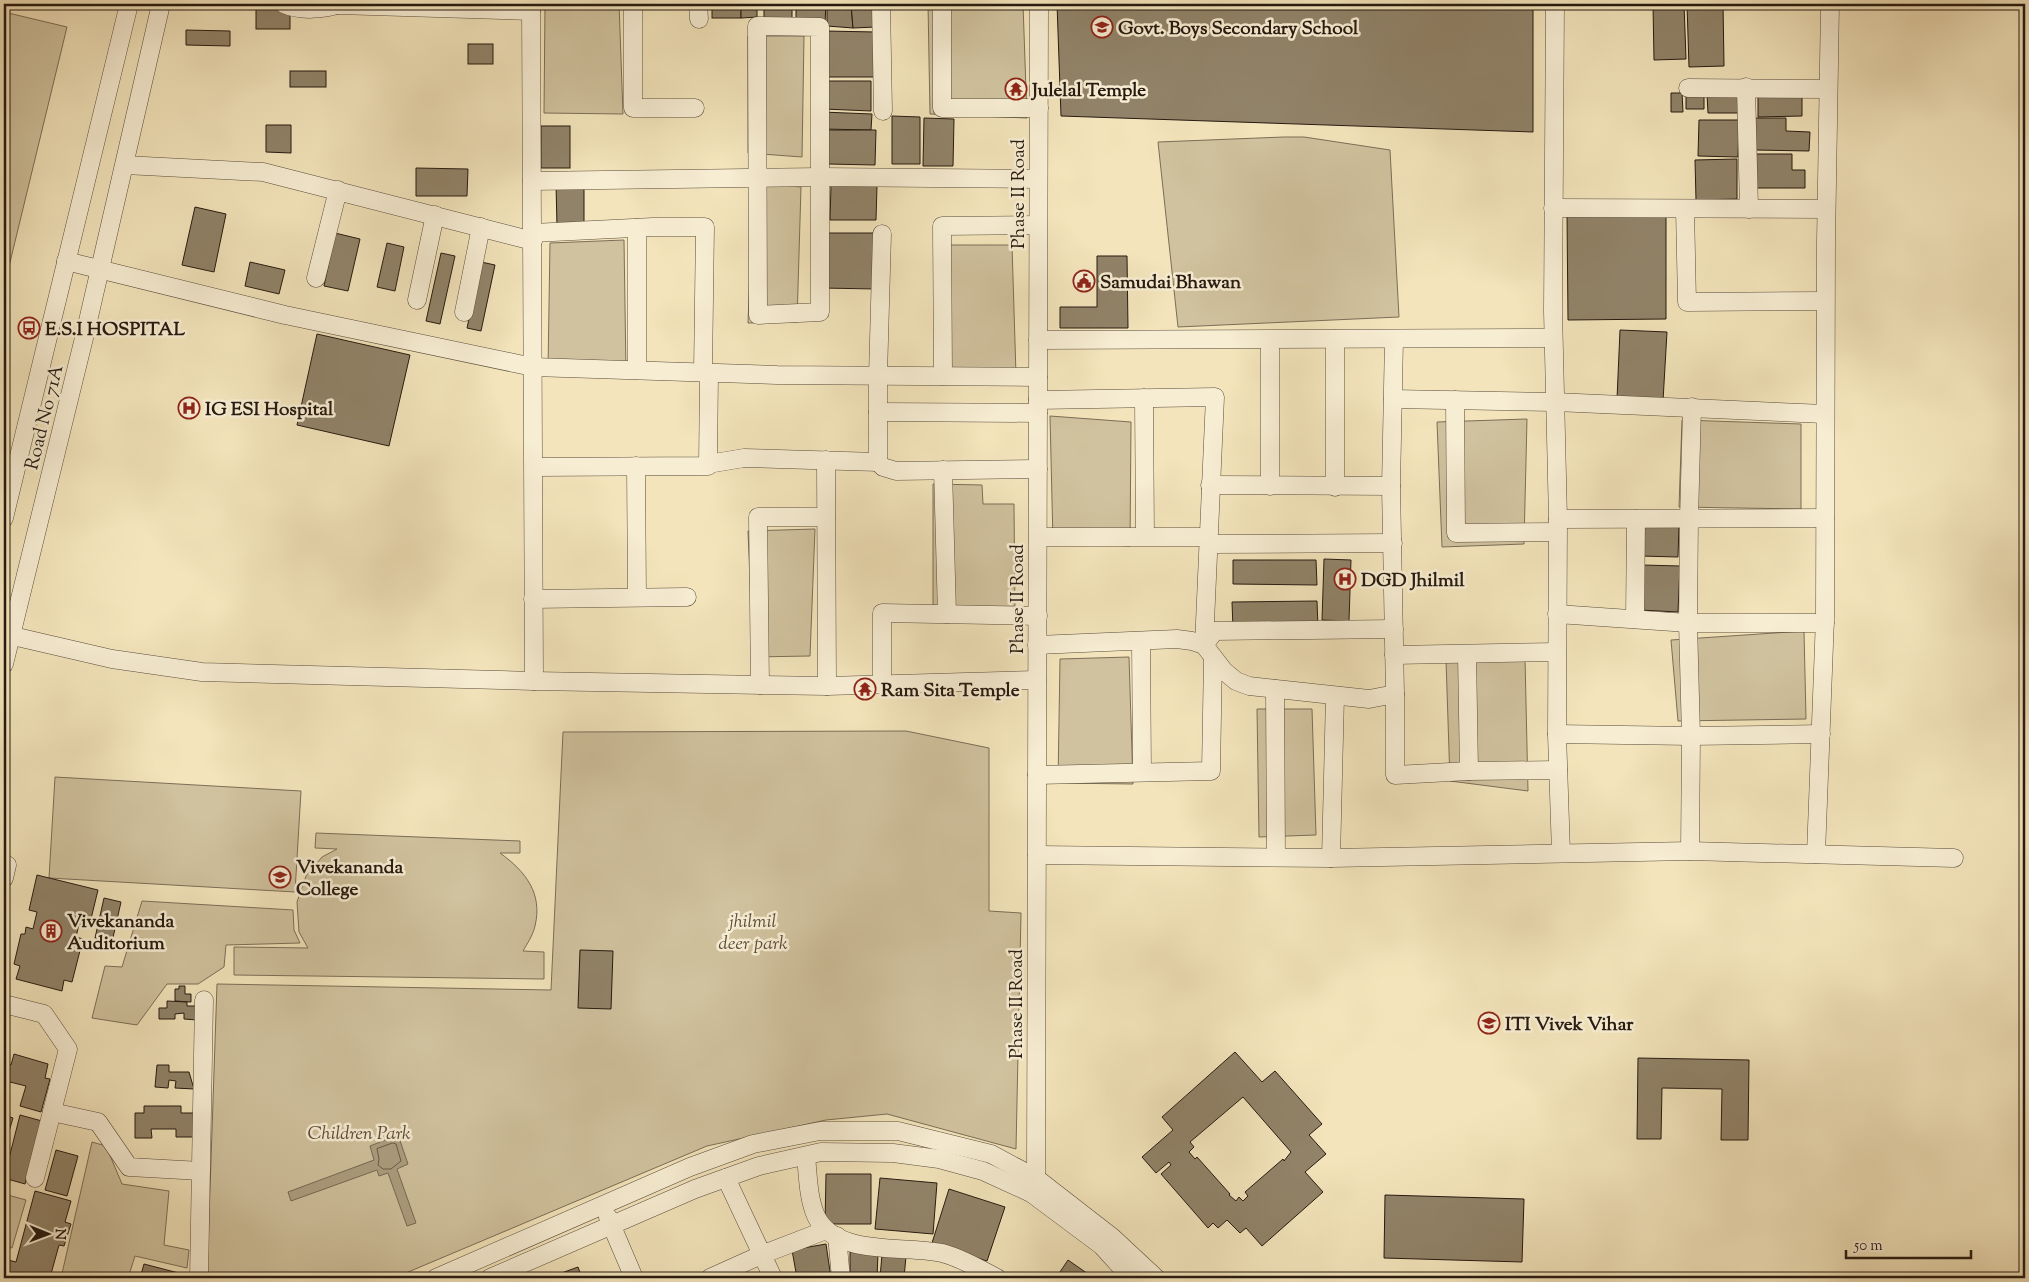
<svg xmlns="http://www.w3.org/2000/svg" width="2029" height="1282" font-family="'Sorts Mill Goudy',serif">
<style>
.green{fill:#d0c29e;stroke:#7b6e57}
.water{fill:#ad9f81;stroke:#776a54}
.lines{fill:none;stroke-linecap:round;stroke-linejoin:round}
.shore{stroke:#6a5c48;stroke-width:1}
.building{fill:#918369;stroke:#261a10;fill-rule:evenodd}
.minor-casing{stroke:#594c3b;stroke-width:19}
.minor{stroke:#f7edd3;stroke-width:18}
.labels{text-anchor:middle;stroke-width:5;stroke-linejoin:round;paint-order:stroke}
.poi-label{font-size:19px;font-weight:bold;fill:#261a10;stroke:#f7edd3;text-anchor:start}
.street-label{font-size:19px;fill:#261a10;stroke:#f7edd3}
.park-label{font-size:19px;font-style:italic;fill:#594c3b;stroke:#f7edd3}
</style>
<rect width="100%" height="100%" fill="#f3e4bb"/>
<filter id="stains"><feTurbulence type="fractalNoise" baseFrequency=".004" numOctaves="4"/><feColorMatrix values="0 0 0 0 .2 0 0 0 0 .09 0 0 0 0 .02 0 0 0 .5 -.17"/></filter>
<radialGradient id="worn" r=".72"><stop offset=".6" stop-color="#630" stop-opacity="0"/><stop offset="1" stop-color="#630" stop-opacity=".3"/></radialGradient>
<g class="green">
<path d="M545,4H619L623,114L544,113Z"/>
<path d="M928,4H1023L1027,118L930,114Z"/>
<path d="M4,12L67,27L4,287Z"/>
<path d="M748,36H804L802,157L748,153Z"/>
<path d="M1284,137H1304L1390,150L1399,317L1178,327L1158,142Z"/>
<path d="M753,183L801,187L797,322L748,323Z"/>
<path d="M624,240L626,371L548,370L550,243Z"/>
<path d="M934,245H1012L1016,375L936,371Z"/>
<path d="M1050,416L1131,422L1130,546L1053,542Z"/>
<path d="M1527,419L1524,544L1442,547L1437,422Z"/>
<path d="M1682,420L1801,424V509L1679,507Z"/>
<path d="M933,484L982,485L983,504H1014L1015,612L933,611Z"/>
<path d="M815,529L810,656L753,657L748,531Z"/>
<path d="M1804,631L1806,719L1678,721L1671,640Z"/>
<path d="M1129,657L1133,784L1058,783L1060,659Z"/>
<path d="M1525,658L1528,791L1450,781L1446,660Z"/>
<path d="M1257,709H1312L1316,835L1259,837Z"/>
<path d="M906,731L989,748V911L1021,913L1016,1149L887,1114L826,1120L707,1146L394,1278H207L217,984L551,990L563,732Z"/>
<path d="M55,777L301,791L295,892L49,878Z"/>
<path d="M316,833L520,841V853H500C525,871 543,893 535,926C533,935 527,944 523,951L544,952V979L234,975V947L308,948L299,932L297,902L306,876L322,857L337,849L315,848Z"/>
<path d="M142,901L293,910L294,930L300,943L226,945L224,967L198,984H167L137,1025L92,1018L105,966L122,967Z"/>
<path d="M92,1142L106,1146L122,1184L169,1191L164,1245L189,1250L187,1268L135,1256L128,1278H61Z"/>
<path d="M4,1194L26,1200L12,1248L4,1246Z"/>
</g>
<path class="water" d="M398,1135L408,1164L397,1169L416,1223L407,1226L388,1173L379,1176L377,1170L291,1201L288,1192L374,1160L370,1146Z"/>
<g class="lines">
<path class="shore" d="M393,1143L396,1144L401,1161L391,1169H383L378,1165L379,1159L377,1149Z"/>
</g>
<g class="building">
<rect x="712" y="4" width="29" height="14"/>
<path d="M741,4H757V17L741,18Z"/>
<rect x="764" y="4" width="28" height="14"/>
<path d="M796,4H826L825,23L796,22Z"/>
<path d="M827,4H851L853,28L827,26Z"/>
<path d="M851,4H876V27L853,28Z"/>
<path d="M1057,4H1533V132L1061,116Z"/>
<path d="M1653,4H1684L1686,59L1654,60Z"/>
<path d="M1687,4H1723L1724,66L1689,67Z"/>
<rect x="256" y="9" width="34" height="20"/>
<path d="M186,30L230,31V46L186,45Z"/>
<path d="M825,31L876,32V77H825Z"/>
<rect x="468" y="44" width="25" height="20"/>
<rect x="290" y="71" width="36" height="16"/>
<path d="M825,81H871V111L824,109Z"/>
<path d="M1704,92V109H1686V93Z"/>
<path d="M1671,93H1682L1683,112H1671Z"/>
<path d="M1740,93L1741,113H1708L1707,94Z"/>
<path d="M1802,93V116L1758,117V94Z"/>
<path d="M822,112L872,114L871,130L823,129Z"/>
<path d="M892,116L920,117V164H892Z"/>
<path d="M924,118L954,119L953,166H923Z"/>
<path d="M1755,118H1786V131L1810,132L1809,151L1755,150Z"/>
<path d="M1699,120H1739L1738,157L1698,156Z"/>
<path d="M266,125H291V153L266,152Z"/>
<rect x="541" y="126" width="29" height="42"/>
<path d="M828,130H876L875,165L828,164Z"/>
<path d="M1750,154H1792V170H1805V188H1750Z"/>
<path d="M1737,159V199L1696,200L1695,160Z"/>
<path d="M416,168L468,169L467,196H416Z"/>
<path d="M584,183V226H557L556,184Z"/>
<path d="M831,185L877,186L876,220H830Z"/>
<path d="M195,207L226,214L214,272L182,265Z"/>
<path d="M1666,212V319L1568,320L1567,213Z"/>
<path d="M335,233L360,239L348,291L324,286Z"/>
<path d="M821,233H876V289L821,288Z"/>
<path d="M387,243L404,247L395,291L377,287Z"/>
<path d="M441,253L455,256L440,324L426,321Z"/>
<path d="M1097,256H1127L1128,328H1060V307H1097Z"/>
<path d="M250,262L285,270L279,294L245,286Z"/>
<path d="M481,262L495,265L481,331L467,328Z"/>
<path d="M1620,330L1667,332L1663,401L1617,399Z"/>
<path d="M317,334L410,355L389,446L297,425Z"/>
<path d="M1641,523L1679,524L1678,557L1640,556Z"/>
<path d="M1324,559L1351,560L1349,621L1322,620Z"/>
<path d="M1233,560H1316L1317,585L1233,584Z"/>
<path d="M1642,565L1680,566L1678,612L1640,610Z"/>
<path d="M1317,601L1318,628L1233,629L1232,602Z"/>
<path d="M37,875L98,890L89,927L79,924L76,937L83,939L72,982L64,980L62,991L16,979L20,966L14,964L21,934H25L26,927L33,929L37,912L29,910Z"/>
<path d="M104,898L121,902L112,942L95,938Z"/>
<path d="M580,950L613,951L611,1009L578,1008Z"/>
<path d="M179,986H185V994H191V1002L175,1001V989H179Z"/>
<path d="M167,1001L187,1002V1006H197V1020L184,1019V1013L175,1014V1019H159V1008H167Z"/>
<path d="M1235,1052L1262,1082L1275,1071L1322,1124L1309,1135L1326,1154L1305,1172L1323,1192L1262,1246L1246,1228L1240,1233L1227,1220L1218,1228L1213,1223L1208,1228L1161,1174L1171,1165L1169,1162L1156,1173L1142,1157L1173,1130L1162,1117ZM1243,1097L1291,1152L1284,1161L1283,1159L1245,1192L1248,1196L1243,1201L1239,1197L1236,1201L1229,1195L1230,1194L1197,1157L1195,1159L1189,1152L1194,1147L1190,1142Z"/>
<path d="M14,1054L48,1064L45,1078L50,1079L41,1112L20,1106L26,1086L6,1081L4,1088V1063L11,1065Z"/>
<path d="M1638,1058L1749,1060L1748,1140H1721L1722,1089L1662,1088L1661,1139H1637Z"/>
<path d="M157,1065H169V1072H189L194,1089L175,1088L176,1081L169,1080L168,1088L155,1087Z"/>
<path d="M144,1106H181V1113H194V1137H176V1129H151L152,1138H135V1113H144Z"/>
<path d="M4,1115L13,1118L8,1135L4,1134Z"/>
<path d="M20,1115L42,1121L25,1184L4,1178Z"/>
<path d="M56,1150L78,1156L67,1196L45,1190Z"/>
<path d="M826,1174H871V1224H825Z"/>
<path d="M880,1178L937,1183L933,1234L875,1229Z"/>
<path d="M949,1189L1005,1207L987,1261L932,1243Z"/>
<path d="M35,1191L71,1201L65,1222L71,1224L64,1246L59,1245L51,1274L45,1272L43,1278H4V1259L16,1262Z"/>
<path d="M1385,1195L1524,1199L1522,1262L1384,1258Z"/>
<path d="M826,1244L831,1278H797L792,1250Z"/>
<path d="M850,1252L878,1253L877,1278H850Z"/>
<path d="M882,1254L906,1256L904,1278H880Z"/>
<path d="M1068,1260L1091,1276L1090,1278H1056Z"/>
<path d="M144,1264L190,1276V1278H140Z"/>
<path d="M578,1267L582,1278H548Z"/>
</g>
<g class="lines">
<g class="minor-casing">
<g id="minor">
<path d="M284,4C299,11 324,10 339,4"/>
<path d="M531,4L534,681"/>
<path d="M633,4V108H695"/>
<path d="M698,4L699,19"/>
<path d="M881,4L883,111"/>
<path d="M942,4V108H1039"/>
<path d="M1555,4L1553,311L1558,519L1557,734L1561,853"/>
<path d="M338,5L531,11"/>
<path d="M757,26L820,27V312L758,315Z"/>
<path d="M1746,87L1749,209"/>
<path d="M1688,88L1828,89"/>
<path d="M125,165L263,172L533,241"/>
<path d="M532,181L820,177L1038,179"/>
<path d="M1553,208L1826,209"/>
<path d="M1685,209L1687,302L1825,301"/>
<path d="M533,233L653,227H705L703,372"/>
<path d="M882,234L878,376V462L883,467L896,471L1038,469"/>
<path d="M66,261L285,315L533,367L777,375L1038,377"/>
<path d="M316,278L338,190"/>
<path d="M417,300L435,215"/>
<path d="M464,312L481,227"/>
<path d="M1335,339V487"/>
<path d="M1394,339L1391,486L1395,694V775L1469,771L1558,770"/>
<path d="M1038,340L1553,338"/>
<path d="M637,370V228"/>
<path d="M943,376L942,226L1038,225"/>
<path d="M1144,398L1145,536"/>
<path d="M1393,399L1555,402L1825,414"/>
<path d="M1038,400L1215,397L1204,645"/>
<path d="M1455,400L1456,533L1557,532"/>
<path d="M878,412L1038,413"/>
<path d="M826,460L827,686"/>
<path d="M708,464L744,458L878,462"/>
<path d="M636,466L637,597"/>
<path d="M534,467L708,466L709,373"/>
<path d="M943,470L947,614"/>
<path d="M1210,485L1391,486"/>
<path d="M1270,486V340"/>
<path d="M4,518L129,4"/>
<path d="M1558,519L1825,518"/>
<path d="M1038,537H1208"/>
<path d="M1208,537L1211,544L1393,543"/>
<path d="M533,599L687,597"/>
<path d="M1557,614L1688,623H1825"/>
<path d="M1635,619L1636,519"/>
<path d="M4,634L112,659L202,672L534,681L827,686L1037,680"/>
<path d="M1141,641L1142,771"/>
<path d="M1037,645L1177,639L1192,641L1204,645L1224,671L1236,681L1249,686L1369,699L1395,694"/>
<path d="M1204,645L1215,631L1394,629"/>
<path d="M1467,654L1469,771"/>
<path d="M1394,655L1557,652"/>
<path d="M4,664L85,334L161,4"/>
<path d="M760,685L758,517H826"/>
<path d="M882,685V613L1038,616"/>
<path d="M1275,689L1276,857"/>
<path d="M1557,734L1691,736L1821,734"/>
<path d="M1037,775L1211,771L1213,657"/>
<path d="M1690,851L1691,736L1688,623L1689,519L1692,407"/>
<path d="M1816,854L1825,618L1826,242L1830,4"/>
<path d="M1037,855L1331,858L1690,851L1954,858"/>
<path d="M1331,858L1335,696"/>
<path d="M4,864L7,865L4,878"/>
<path d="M4,1004L44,1014L68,1049L35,1178"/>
<path d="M52,1112L98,1122L129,1167L201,1171"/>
<path d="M806,1156C808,1175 808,1198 816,1216C835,1257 905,1245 942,1253C962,1258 979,1269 997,1278"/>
<path d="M726,1178L773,1278"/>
<path d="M1031,1193L1036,1178L1039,4"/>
<path d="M608,1217L634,1278"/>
<path d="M837,1236L841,1278"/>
<path d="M199,1278L204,1000"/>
<path d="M436,1278L690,1167L753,1144L820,1131H898L991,1154L1036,1178L1112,1237L1156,1278"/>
<path d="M490,1278L695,1189L759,1166L821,1152L893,1153L939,1159L983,1171L1031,1193L1102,1246L1131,1278"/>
<path d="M710,1278L761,1255L826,1230"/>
</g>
</g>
<use href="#minor" class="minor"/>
</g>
<defs>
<g id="school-ring" transform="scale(1.125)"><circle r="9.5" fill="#f7edd3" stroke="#8f2418" stroke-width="1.5"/><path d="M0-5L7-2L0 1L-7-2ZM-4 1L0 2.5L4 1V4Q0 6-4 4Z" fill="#8f2418"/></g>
<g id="temple-ring" transform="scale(1.125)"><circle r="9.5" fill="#f7edd3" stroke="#8f2418" stroke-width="1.5"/><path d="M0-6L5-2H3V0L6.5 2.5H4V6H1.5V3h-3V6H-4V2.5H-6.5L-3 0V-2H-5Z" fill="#8f2418"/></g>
<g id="civic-ring" transform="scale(1.125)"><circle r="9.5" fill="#f7edd3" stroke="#8f2418" stroke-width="1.5"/><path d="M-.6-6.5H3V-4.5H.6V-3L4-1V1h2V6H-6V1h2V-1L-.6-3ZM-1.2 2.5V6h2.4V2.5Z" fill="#8f2418"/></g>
<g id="bus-ring" transform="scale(1.125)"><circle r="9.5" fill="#f7edd3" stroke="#8f2418" stroke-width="1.5"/><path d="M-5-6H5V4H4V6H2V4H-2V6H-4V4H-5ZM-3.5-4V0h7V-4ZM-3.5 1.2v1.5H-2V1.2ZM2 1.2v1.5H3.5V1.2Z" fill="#8f2418"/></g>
<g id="hospital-ring" transform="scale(1.125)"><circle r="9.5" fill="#f7edd3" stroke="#8f2418" stroke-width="1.5"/><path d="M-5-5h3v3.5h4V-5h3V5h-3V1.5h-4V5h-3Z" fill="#8f2418"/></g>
<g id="university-ring" transform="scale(1.125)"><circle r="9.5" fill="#f7edd3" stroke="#8f2418" stroke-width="1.5"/><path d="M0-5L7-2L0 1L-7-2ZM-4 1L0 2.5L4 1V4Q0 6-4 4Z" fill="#8f2418"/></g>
<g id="building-ring" transform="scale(1.125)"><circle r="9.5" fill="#f7edd3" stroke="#8f2418" stroke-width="1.5"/><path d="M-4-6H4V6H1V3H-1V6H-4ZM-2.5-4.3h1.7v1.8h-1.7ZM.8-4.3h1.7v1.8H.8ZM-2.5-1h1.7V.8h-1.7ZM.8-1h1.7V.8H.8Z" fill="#8f2418"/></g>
</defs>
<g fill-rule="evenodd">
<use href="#school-ring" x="1102" y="27"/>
<use href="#temple-ring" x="1016" y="89"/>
<use href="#civic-ring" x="1084" y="281"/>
<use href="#bus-ring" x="29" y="328"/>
<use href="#hospital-ring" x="189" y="408"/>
<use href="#hospital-ring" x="1345" y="579"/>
<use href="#temple-ring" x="865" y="689"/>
<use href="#university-ring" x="280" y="877"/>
<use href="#building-ring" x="51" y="931"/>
<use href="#university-ring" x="1489" y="1023"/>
</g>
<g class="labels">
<g class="poi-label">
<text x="1118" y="34">Govt. Boys Secondary School</text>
<text x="1032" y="96">Julelal Temple</text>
<text x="1100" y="288">Samudai Bhawan</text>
<text x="45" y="335">E.S.I HOSPITAL</text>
<text x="205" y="415">IG ESI Hospital</text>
<text x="1361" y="586">DGD Jhilmil</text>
<text x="881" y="696">Ram Sita Temple</text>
<text x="296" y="873">Vivekananda<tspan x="296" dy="22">College</tspan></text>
<text x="67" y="927">Vivekananda<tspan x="67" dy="22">Auditorium</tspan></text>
<text x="1505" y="1030">ITI Vivek Vihar</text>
</g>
<g class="street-label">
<text transform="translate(1017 194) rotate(-90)" y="7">Phase II Road</text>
<text transform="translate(43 417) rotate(-76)" y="7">Road No 71A</text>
<text transform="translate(1016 599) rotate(-90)" y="7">Phase II Road</text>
<text transform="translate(1015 1004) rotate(-90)" y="7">Phase II Road</text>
</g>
<g class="park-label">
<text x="753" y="927">jhilmil<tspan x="753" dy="22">deer park</tspan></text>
<text x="359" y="1139">Children Park</text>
</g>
</g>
<rect width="2029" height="1282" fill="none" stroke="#f3e4bb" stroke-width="20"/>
<rect x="5" y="5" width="2019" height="1272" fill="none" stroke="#261a10" stroke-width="2.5"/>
<rect x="10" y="10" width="2009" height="1262" fill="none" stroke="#261a10"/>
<g transform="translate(48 1234) rotate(91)" stroke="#f7edd3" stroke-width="4" paint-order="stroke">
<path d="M0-4L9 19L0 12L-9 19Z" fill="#261a10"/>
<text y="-8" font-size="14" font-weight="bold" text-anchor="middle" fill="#261a10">N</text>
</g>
<path d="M1846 1250v8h125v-8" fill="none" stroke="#261a10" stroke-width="2.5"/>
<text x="1854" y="1250" font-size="15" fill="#261a10" stroke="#f7edd3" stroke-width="4" paint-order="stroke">50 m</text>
<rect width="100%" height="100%" filter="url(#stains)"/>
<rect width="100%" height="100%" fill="url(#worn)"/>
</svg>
